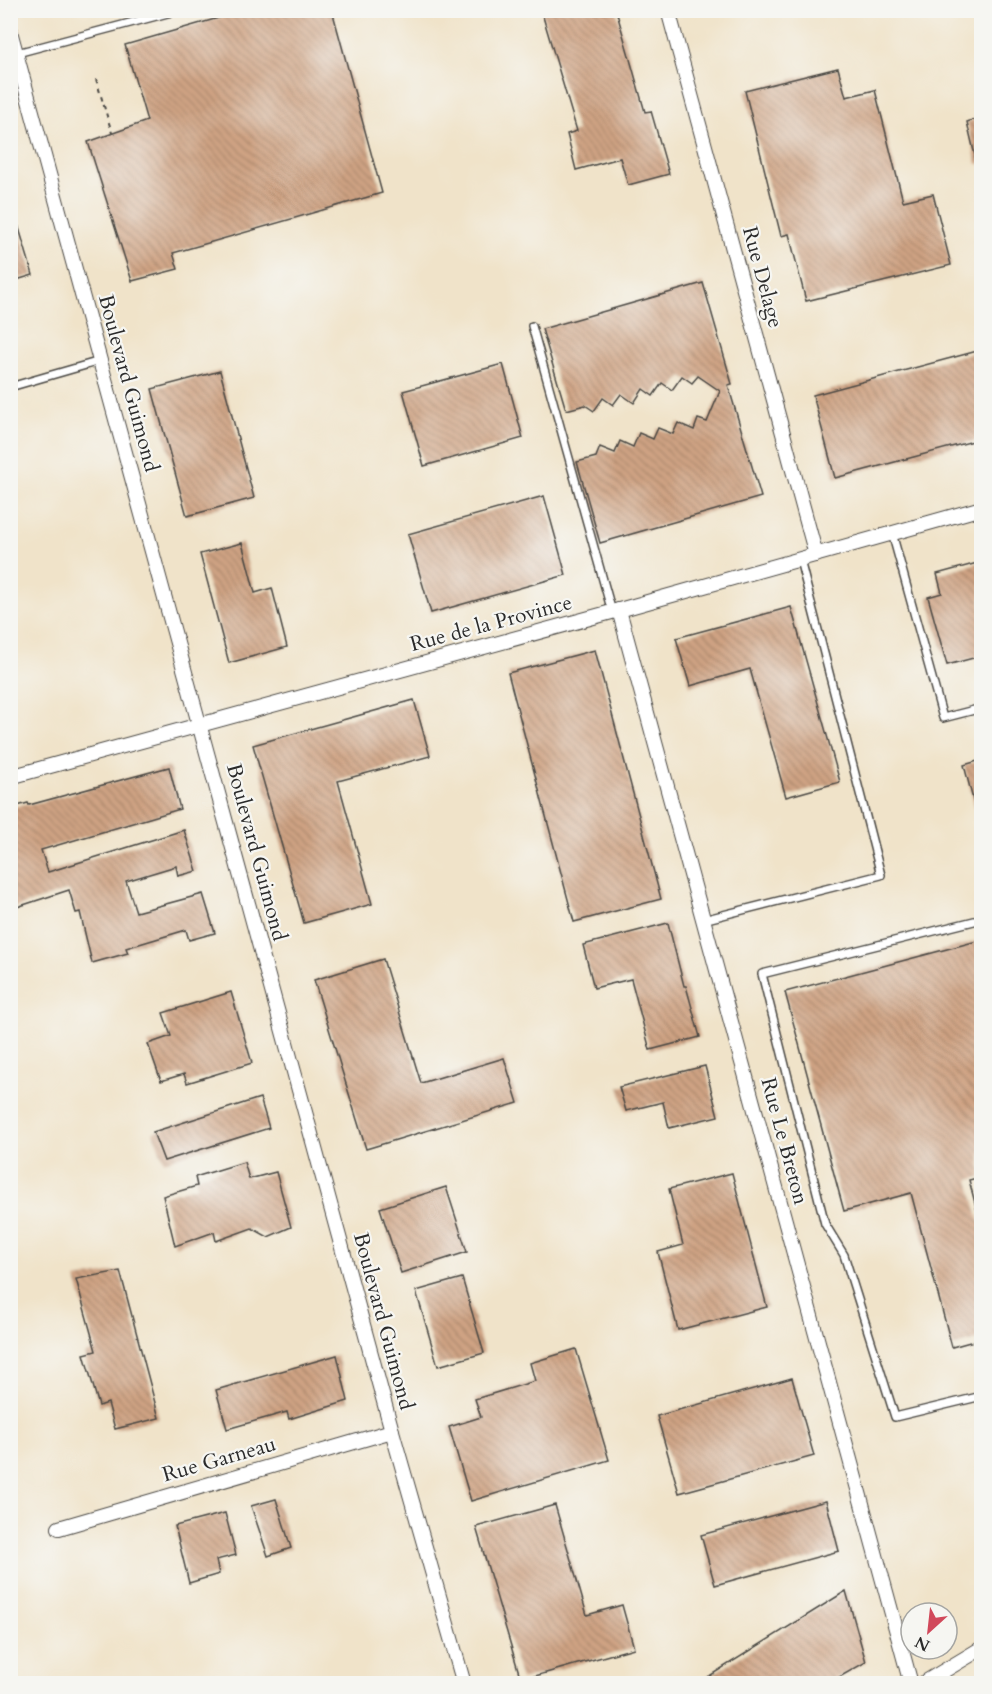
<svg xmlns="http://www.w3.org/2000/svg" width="992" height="1694" font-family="Cardo,serif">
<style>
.building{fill:url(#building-back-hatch)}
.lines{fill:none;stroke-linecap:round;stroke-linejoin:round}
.service-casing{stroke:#494743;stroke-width:10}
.minor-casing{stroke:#494743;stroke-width:16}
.path{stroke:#494743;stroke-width:2;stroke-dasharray:4.5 4.5;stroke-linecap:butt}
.service{stroke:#fff;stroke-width:7}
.minor{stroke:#fff;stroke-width:14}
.labels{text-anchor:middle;stroke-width:4.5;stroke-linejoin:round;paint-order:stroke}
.street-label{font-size:21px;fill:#2b2b2b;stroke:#f6f6f2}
</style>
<defs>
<pattern id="building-back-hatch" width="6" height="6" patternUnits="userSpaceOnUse" patternTransform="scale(1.5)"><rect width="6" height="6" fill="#cfa383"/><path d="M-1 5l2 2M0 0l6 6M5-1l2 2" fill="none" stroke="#a8856b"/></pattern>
</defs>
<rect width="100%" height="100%" fill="#f6f6f2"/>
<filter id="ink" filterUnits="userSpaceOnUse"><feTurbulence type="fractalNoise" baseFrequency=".0167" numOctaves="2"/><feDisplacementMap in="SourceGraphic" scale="12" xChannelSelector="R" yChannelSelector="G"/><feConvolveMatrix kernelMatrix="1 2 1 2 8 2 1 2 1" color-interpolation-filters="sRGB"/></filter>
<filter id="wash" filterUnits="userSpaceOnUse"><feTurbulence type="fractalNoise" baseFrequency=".008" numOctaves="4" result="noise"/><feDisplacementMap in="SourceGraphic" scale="24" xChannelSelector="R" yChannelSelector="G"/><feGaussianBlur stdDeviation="1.35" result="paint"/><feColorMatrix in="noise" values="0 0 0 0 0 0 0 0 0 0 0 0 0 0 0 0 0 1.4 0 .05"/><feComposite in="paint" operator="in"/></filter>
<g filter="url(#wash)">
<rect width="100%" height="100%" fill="#f0e3c9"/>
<g id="blocks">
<g class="building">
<path d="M246,10H332L382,193L173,253L178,269L132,281L88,142L147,121L125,45Z"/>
<path d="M541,10H616L645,112L651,111L669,174L628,185L620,158L576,170L567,134L577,131Z"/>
<path d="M838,68L846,97L875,90L903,201L933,194L951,265L806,301L789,234L781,236L745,91Z"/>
<path d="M981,117V164H977L967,122Z"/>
<path d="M13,208L33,275L10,282V209Z"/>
<path d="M703,283L732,384L728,385L761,497L600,543L577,462L596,457L600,447L615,453L620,441L633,447L639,433L653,439L658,428L673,434L678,423L694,430L698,419L707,422L720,391L698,376L692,383L682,376L672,390L662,383L653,396L643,389L634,403L621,394L613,405L603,398L594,411L585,405L566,410L542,329Z"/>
<path d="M981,350V439L835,478L813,395Z"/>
<path d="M503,364L523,438L424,466L403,391Z"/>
<path d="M220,371L254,498L187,516L152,389Z"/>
<path d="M544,496L566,575L431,613L408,534Z"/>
<path d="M242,543L255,593L272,588L287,647L229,663L200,554Z"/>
<path d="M981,562V656L947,665L928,597L942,593L937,574Z"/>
<path d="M791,607L840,782L786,797L750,669L690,686L676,638Z"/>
<path d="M595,650L661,899L574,922L508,673Z"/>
<path d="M414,700L430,756L338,781L372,904L304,923L253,745Z"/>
<path d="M981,760V818L978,819L964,765Z"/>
<path d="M169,767L180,809L41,850L48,872L184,830L197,871L178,876L176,866L126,881L136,912L203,894L215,933L189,940L186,930L126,948L128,953L92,963L80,912L76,913L69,890L14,908L10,898V808L28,803L29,805Z"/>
<path d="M668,923L684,986H686L700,1037L650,1050L631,979L594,988L583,945Z"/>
<path d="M981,940V1177L969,1180L981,1226V1339L952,1347L911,1193L844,1211L785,992Z"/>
<path d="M383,959L421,1083L504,1058L518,1103L366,1149L314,980Z"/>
<path d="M231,992L252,1063L187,1083L184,1074L161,1081L148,1044L171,1036L163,1013Z"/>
<path d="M705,1066L718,1116L669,1128L663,1102L626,1111L619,1087Z"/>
<path d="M260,1098L269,1128L164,1161L153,1132Z"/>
<path d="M244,1162L249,1179L276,1172L291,1227L268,1237L252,1228L216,1241L214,1232L175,1246L163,1196L197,1186L195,1177Z"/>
<path d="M732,1173L767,1307L678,1330L658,1252L683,1245L669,1189Z"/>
<path d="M446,1187L467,1252L401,1273L380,1208Z"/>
<path d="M120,1271L159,1418L115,1429L108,1403L99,1406L84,1354L96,1351L76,1279Z"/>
<path d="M462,1278L484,1353L438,1366L416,1291Z"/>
<path d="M576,1349L609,1460L471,1501L449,1427L481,1417L475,1399L535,1381L530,1363Z"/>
<path d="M337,1355L348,1401L289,1419L287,1412L227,1429L216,1390Z"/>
<path d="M792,1378L814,1456L679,1493L657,1416Z"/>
<path d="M276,1499L291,1548L268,1556L251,1506Z"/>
<path d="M826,1501L839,1551L715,1585L701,1535Z"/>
<path d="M555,1505L587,1615L622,1605L634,1648L521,1680L476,1527Z"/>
<path d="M225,1513L236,1555L216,1560L219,1574L189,1583L175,1526Z"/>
<path d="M846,1591L866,1662L829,1683H698Z"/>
</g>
</g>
</g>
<g filter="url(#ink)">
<use href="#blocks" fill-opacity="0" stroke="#494743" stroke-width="1.5"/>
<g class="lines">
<g class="service-casing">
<g id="service">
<path d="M17,53L179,10"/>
<path d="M532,326L612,612"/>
<path d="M10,387L100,361"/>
<path d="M892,533L943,718L982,708"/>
<path d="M982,919L762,974L825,1224L844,1255L895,1417L982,1396"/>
<path d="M703,920L881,875L800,560"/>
</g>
</g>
<g class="minor-casing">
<g id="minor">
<path d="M668,10L816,555"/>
<path d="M10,31L392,1431L464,1684"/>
<path d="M619,610L911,1684"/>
<path d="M10,777L619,610L982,508"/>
<path d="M59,1528L392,1431"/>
<path d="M922,1684L982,1648"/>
</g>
</g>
<path class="path" d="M96,79L112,133"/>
<use href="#service" class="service"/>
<use href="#minor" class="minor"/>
</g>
</g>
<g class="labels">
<g class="street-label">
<text transform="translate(763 277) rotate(75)" y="7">Rue Delage</text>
<text transform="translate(129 383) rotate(75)" y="7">Boulevard Guimond</text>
<text transform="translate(491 623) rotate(-15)" y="7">Rue de la Province</text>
<text transform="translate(257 852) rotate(75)" y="7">Boulevard Guimond</text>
<text transform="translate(785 1141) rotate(75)" y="7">Rue Le Breton</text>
<text transform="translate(384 1321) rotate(75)" y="7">Boulevard Guimond</text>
<text transform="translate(219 1459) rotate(-16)" y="7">Rue Garneau</text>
</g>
</g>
<rect width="992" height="1694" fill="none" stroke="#f6f6f2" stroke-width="36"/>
<g transform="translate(929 1631) rotate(207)"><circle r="28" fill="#f6f6f2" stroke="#a5a5a2" stroke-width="1.5"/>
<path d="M0-4.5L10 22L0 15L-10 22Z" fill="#d1495b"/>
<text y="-9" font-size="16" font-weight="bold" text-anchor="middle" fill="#2b2b2b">N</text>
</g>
</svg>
